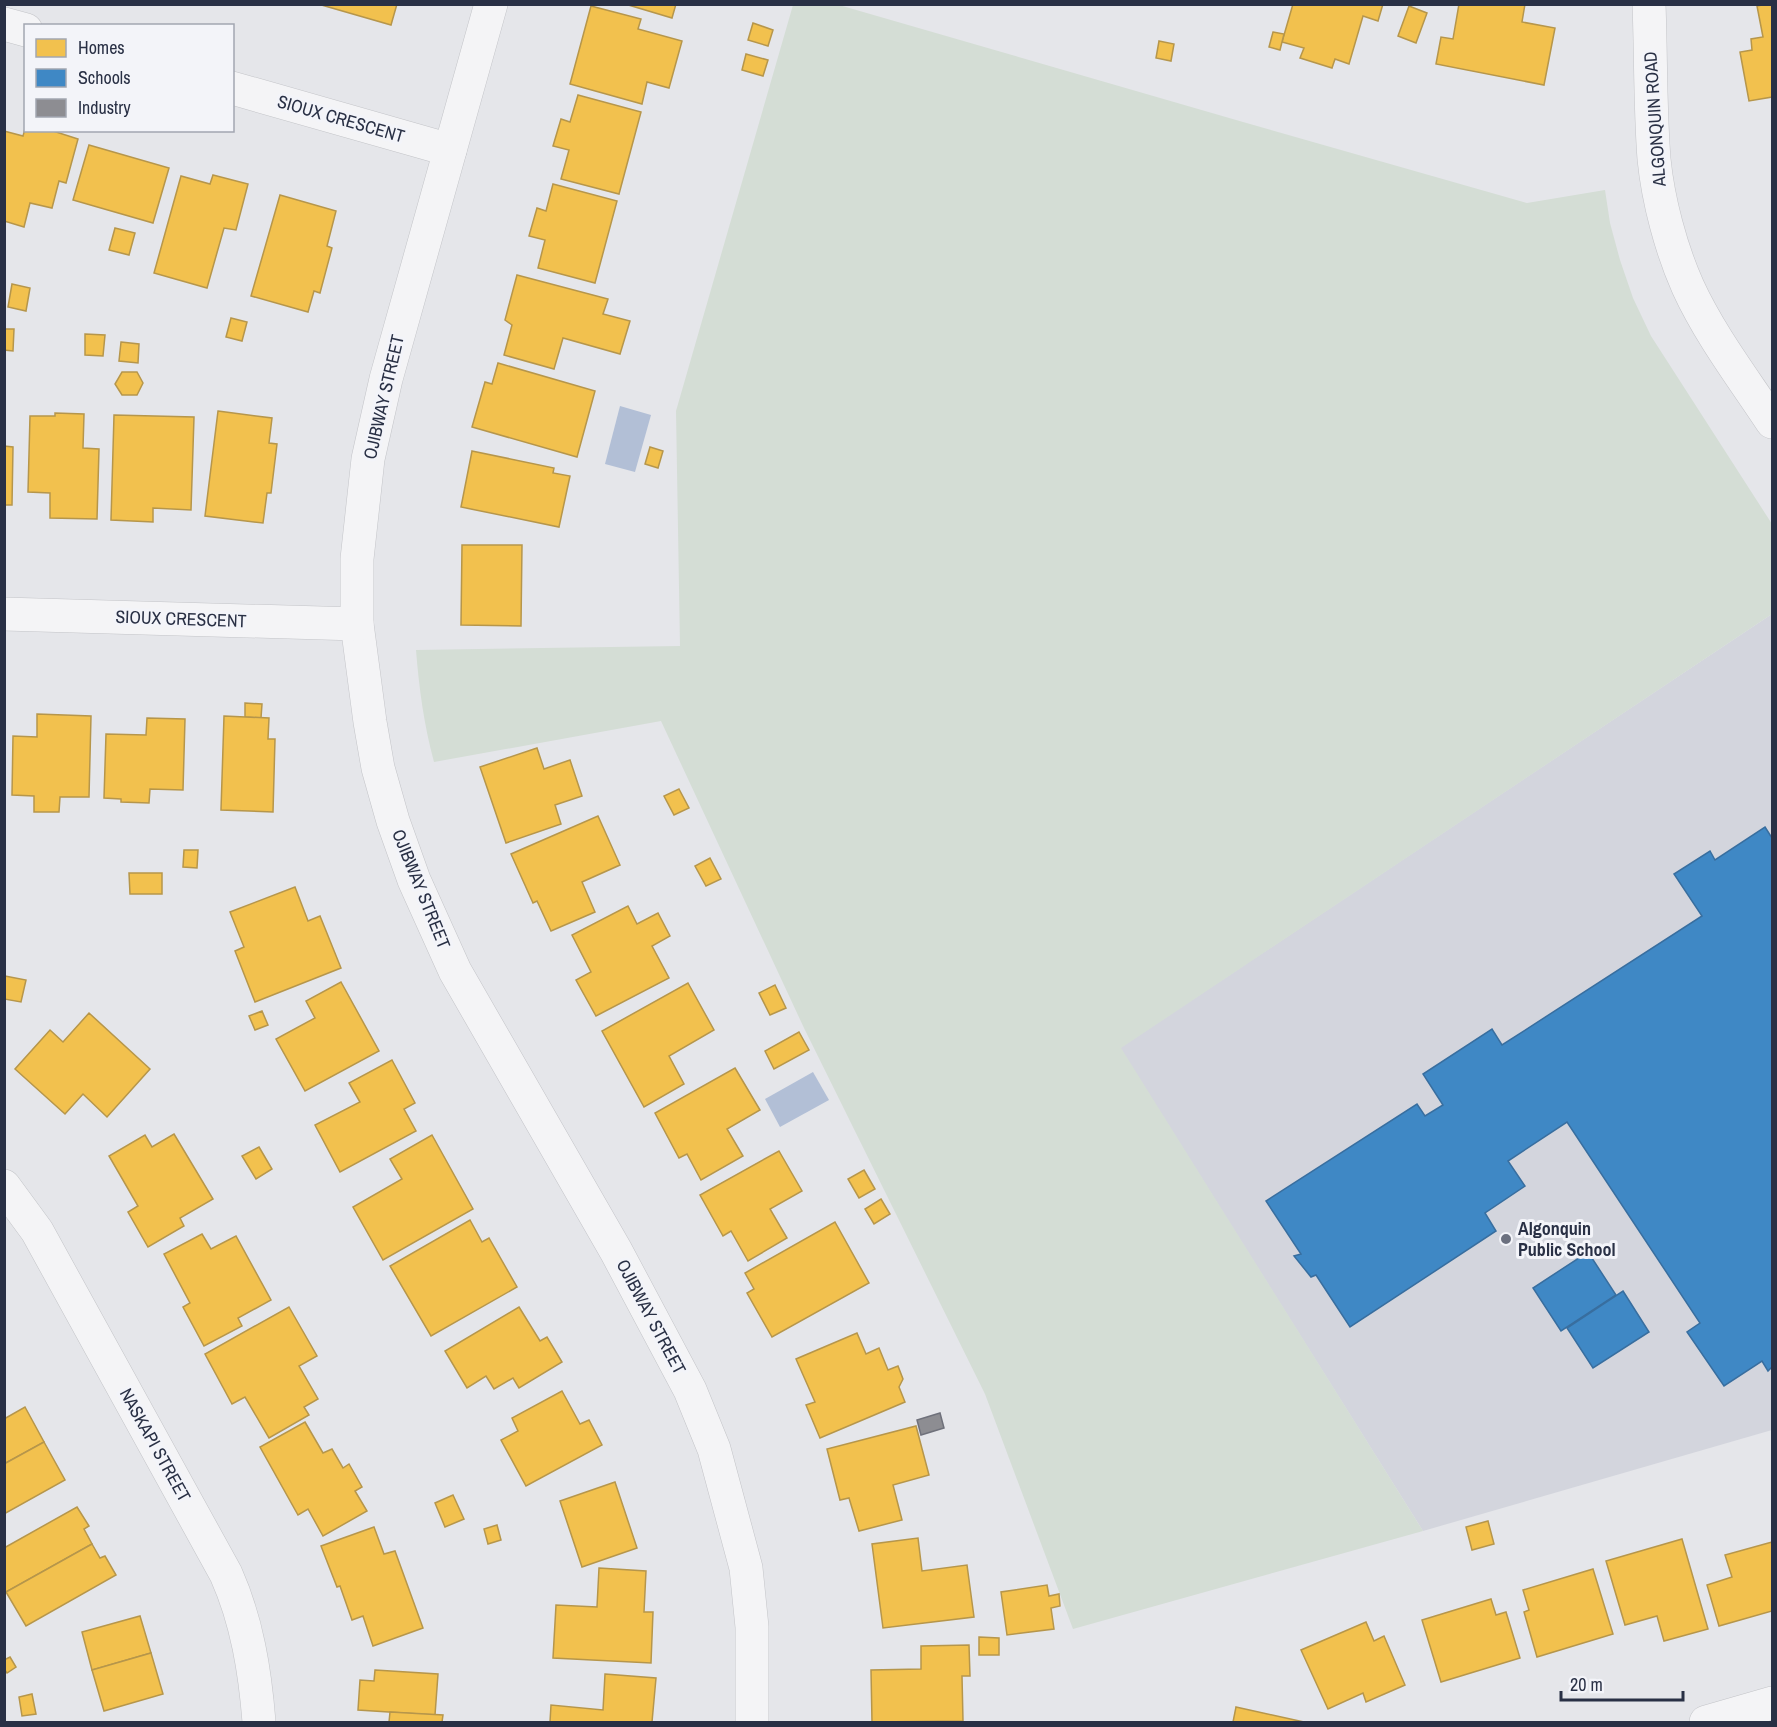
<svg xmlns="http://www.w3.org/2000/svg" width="1777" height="1727" font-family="'Archivo Narrow',sans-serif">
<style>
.built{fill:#d3d5dd}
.green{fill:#d4ddd5}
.water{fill:#b2bfd6}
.homes{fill:#f2c14e;stroke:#b6964b;stroke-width:1.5}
.schools{fill:#3f88c5;stroke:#386e9f;stroke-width:1.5}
.industry{fill:#8d8d92;stroke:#6f717b;stroke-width:1.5}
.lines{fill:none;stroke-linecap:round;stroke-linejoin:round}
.minor-casing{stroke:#c3c4c8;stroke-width:34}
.minor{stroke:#f4f4f6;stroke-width:33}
.poi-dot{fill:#6b707f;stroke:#f3f4f9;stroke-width:2}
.labels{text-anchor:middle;stroke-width:6;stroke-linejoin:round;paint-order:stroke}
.street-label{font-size:18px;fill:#293045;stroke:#f3f4f9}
.poi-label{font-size:18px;font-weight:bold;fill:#293045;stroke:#f3f4f9;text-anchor:start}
</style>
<rect width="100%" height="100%" fill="#e5e6ea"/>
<path class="built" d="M1772,614V1430L1423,1531L1120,1048Z"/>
<path class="green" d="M793,5H839L1243,122L1527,203L1605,190L1610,223L1620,260L1633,298L1651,336L1772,524V614L1121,1048L1423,1531L1073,1629L985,1394L804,1028L661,721L434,762C424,725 419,688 416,650L680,646L676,411Z"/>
<g class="water">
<path d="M620,406L651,415L635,472L605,464Z"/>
<path d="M813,1072L829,1100L780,1127L765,1099Z"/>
</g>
<g class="homes">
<path d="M318,4H397L391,25Z"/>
<path d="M625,4H676L672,18Z"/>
<path d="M1293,4H1383L1378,21L1363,16L1349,64L1335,59L1332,68L1300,58L1304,48L1282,42Z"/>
<path d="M1459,4H1525L1522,22L1555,28L1544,85L1436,64L1441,37L1453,39Z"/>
<path d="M1767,4H1772V97L1749,101L1740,52L1752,50L1751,39L1763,37L1757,6Z"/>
<path d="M591,6L641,19L638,29L682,41L669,88L647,82L642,104L570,84Z"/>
<path d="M1409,6L1427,13L1416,43L1398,36Z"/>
<path d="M753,23L773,30L768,46L748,40Z"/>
<path d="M1273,32L1284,34L1280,50L1269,47Z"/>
<path d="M1159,41L1174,44L1171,61L1156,58Z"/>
<path d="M746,54L768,60L763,76L742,70Z"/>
<path d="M578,95L641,112L619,194L561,179L569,150L553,146L561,119L570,122Z"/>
<path d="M26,125V130H50L78,139L66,183L59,181L52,208L30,203L24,227L4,221V131L23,136Z"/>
<path d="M89,145L169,168L153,223L73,200Z"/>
<path d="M213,175L248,184L236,230L224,228L207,288L154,273L181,176L210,184Z"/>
<path d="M553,184L617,201L595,283L538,268L545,240L529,236L537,208L546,211Z"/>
<path d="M280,195L336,211L327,246L332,248L320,293L314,291L308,312L251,296Z"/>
<path d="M115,228L135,233L129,255L109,250Z"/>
<path d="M517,275L608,299L603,314L630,321L620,354L563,338L554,369L504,355L512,325L505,320Z"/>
<path d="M12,284L30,288L26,311L8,307Z"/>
<path d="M231,318L247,322L242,341L226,337Z"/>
<path d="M4,329H14L13,351L4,350Z"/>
<path d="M85,334L105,335L103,356L85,355Z"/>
<path d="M121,342L139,344L138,363L119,361Z"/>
<path d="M498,363L595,391L577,457L472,427L485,382L492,384Z"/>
<path d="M122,372H137L143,383L137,395H122L115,384Z"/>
<path d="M218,411L272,418L269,443L277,444L271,493H267L263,523L205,516Z"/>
<path d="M55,413L84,414L83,448L99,449L97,519L50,518V493L28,492L30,416H55Z"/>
<path d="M114,415L194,417L191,510L153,508V522L111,520Z"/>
<path d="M4,446L13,447L12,505H4Z"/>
<path d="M650,447L663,451L658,468L645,464Z"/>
<path d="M472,451L554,468L553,473L570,476L559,527L461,507Z"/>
<path d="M462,545H522L521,626L461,625Z"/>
<path d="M245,703L262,704L261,718L245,717Z"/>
<path d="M37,714L91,716L89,797H60L59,812H34V796L12,795L13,736L37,737Z"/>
<path d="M224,716L269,718L268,739H275L273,812L221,810Z"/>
<path d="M147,718L185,719L183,790L150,789L149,803L121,802V799L104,798L106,734L146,735Z"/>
<path d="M537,748L544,769L570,760L582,796L555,805L561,824L506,843L480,767Z"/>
<path d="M679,789L689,808L674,815L664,796Z"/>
<path d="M598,816L620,865L582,882L595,912L551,931L537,901L533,903L511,854Z"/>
<path d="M184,850H198L197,868L183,867Z"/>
<path d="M710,858L721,879L706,886L695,866Z"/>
<path d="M129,873H162V894H130Z"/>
<path d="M295,887L308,921L320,916L341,968L255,1002L235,951L244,947L230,912Z"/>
<path d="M628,906L637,924L658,913L670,936L652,946L669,978L596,1016L576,980L591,972L572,935Z"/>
<path d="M5,976L26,980L21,1002L4,999Z"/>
<path d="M341,982L379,1051L305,1091L276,1039L315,1018L306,1001Z"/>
<path d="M688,983L714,1030L669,1056L684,1084L644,1107L602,1031Z"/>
<path d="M775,985L786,1008L770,1015L759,993Z"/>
<path d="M262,1011L268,1025L255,1030L249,1016Z"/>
<path d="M89,1013L150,1069L107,1117L83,1094L65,1114L15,1069L50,1030L63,1042Z"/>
<path d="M799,1032L809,1050L774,1069L765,1051Z"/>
<path d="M392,1060L415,1103L404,1109L416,1131L340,1172L315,1125L360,1102L349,1083Z"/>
<path d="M735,1068L760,1110L727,1129L743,1156L701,1180L687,1154L679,1158L655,1113Z"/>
<path d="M174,1134L213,1199L180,1218L184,1226L148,1247L128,1212L138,1206L109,1156L145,1135L152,1147Z"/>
<path d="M432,1135L473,1209L383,1260L353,1207L402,1179L390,1159Z"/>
<path d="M259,1147L272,1169L256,1179L242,1156Z"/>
<path d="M779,1151L802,1191L770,1209L787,1238L748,1261L731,1231L723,1236L700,1195Z"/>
<path d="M864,1170L875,1189L859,1198L848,1179Z"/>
<path d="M881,1199L890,1214L874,1224L865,1209Z"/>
<path d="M470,1220L482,1242L489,1238L517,1287L431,1336L390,1266Z"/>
<path d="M835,1222L869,1283L772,1337L747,1293L754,1289L745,1273Z"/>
<path d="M202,1234L211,1249L236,1236L271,1300L238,1318L242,1326L204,1346L183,1307L190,1303L164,1254Z"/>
<path d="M289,1307L317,1356L299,1366L318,1399L304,1407L309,1415L269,1438L245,1397L232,1404L205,1354Z"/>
<path d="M519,1307L540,1341L547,1337L562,1362L519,1388L513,1378L494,1389L486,1376L467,1388L445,1351Z"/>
<path d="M857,1333L866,1354L879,1348L888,1370L898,1366L903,1379L899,1387L905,1402L820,1438L806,1405L815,1402L796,1359Z"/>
<path d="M562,1391L580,1424L589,1420L602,1445L526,1486L501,1440L518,1431L512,1418Z"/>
<path d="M25,1407L44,1442L4,1464V1419Z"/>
<path d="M305,1422L323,1453L332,1449L343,1468L349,1464L362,1487L355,1491L367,1511L323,1536L308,1509L298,1515L260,1447Z"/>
<path d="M916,1426L929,1475L893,1485L902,1520L859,1531L849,1498L840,1500L827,1449Z"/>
<path d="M44,1442L65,1480L4,1514V1464Z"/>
<path d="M615,1482L637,1548L582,1567L560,1501Z"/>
<path d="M453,1495L464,1519L445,1527L435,1503Z"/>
<path d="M77,1507L89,1526L84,1529L92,1544L6,1592L4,1589V1548Z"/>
<path d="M1488,1521L1494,1544L1472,1550L1466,1527Z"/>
<path d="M497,1525L501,1540L488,1544L484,1529Z"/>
<path d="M374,1527L384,1554L395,1551L423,1628L373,1646L363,1616L352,1620L340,1586L337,1587L321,1546Z"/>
<path d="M918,1538L922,1571L967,1565L974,1617L883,1628L872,1544Z"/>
<path d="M1682,1539L1708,1629L1664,1641L1657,1616L1625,1625L1606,1561Z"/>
<path d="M1772,1542V1611L1719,1626L1707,1585L1732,1577L1725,1555Z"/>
<path d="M92,1544L100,1558L105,1556L116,1575L26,1626L6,1592Z"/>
<path d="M599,1568L646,1571L644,1612H653L651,1663L553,1658L556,1605L597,1607Z"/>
<path d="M1593,1569L1613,1634L1537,1657L1524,1612L1529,1610L1523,1590Z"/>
<path d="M1047,1585L1049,1596L1059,1594L1060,1606L1051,1608L1054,1629L1007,1635L1001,1592Z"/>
<path d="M1491,1599L1496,1615L1506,1612L1520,1658L1441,1682L1422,1620Z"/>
<path d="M140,1616L151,1653L92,1670L82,1632Z"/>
<path d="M1366,1622L1374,1641L1384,1636L1405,1685L1366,1702L1363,1693L1328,1709L1301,1650Z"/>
<path d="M979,1637L999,1638V1655H979Z"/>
<path d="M969,1645L970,1676H962L963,1721L872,1722L871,1670L921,1669V1646Z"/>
<path d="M151,1653L163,1694L104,1711L92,1670Z"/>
<path d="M10,1657L16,1667L7,1673L4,1669V1660Z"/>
<path d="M375,1670L438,1674L435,1715L358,1710L360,1680L374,1681Z"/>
<path d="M605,1674L656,1678L652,1722H550L551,1705L603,1710Z"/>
<path d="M32,1694L36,1714L22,1716L19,1697Z"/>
<path d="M1236,1707L1304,1722H1233Z"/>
<path d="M390,1712L443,1715L442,1722H389Z"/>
</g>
<g class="schools">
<path d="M1765,827L1772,838V1367L1768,1371L1762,1361L1724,1386L1687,1332L1700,1323L1567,1122L1508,1161L1525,1186L1485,1213L1496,1231L1350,1327L1316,1275L1311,1277L1294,1256L1301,1254L1266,1201L1417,1104L1425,1116L1443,1105L1423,1074L1492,1029L1502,1045L1702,916L1674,874L1710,851L1715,860Z"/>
<path d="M1588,1252L1616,1295L1561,1331L1533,1288Z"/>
<path d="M1623,1291L1649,1332L1593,1368L1567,1328Z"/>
</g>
<path class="industry" d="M940,1413L944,1428L921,1435L917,1420Z"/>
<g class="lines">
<g class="minor-casing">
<g id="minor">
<path d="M491,4L386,379L368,459L357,559V624L370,722L378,768L393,821L414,880L455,971L616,1251L690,1390L714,1449L746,1568L752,1627V1722"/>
<path d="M1649,4C1651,56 1650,108 1654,159C1658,200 1671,249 1688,287C1710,335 1743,378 1772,422"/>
<path d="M4,24L26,30"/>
<path d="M232,88L450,150"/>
<path d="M4,614L357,624"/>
<path d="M4,1186L37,1231L226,1574C247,1621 255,1671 259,1722"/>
<path d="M1706,1722L1772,1703"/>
</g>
</g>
<use href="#minor" class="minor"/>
</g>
<circle class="poi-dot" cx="1506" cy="1239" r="6"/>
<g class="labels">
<g class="street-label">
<text transform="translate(341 119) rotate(16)" y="6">SIOUX CRESCENT</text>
<text transform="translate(1655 119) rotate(-94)" y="6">ALGONQUIN ROAD</text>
<text transform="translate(384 397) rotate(-77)" y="6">OJIBWAY STREET</text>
<text transform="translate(181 619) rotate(2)" y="6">SIOUX CRESCENT</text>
<text transform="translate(421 889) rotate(68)" y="6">OJIBWAY STREET</text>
<text transform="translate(651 1317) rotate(62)" y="6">OJIBWAY STREET</text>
<text transform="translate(155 1445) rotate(61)" y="6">NASKAPI STREET</text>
</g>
<g class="poi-label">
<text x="1518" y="1235">Algonquin<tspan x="1518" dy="21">Public School</tspan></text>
</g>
</g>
<rect width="1777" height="1727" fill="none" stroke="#293045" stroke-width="12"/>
<rect x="24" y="24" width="210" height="108" fill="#f3f4f9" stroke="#a2a6b1" stroke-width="1.5"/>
<rect x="36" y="39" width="30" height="18" fill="#f2c14e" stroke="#a2a6b1" stroke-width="1.5"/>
<text x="78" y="54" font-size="18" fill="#293045">Homes</text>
<rect x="36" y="69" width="30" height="18" fill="#3f88c5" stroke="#a2a6b1" stroke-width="1.5"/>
<text x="78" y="84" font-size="18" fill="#293045">Schools</text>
<rect x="36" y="99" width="30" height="18" fill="#8d8d92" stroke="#a2a6b1" stroke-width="1.5"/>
<text x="78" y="114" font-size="18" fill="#293045">Industry</text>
<path d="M1561 1691v9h122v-9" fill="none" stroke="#293045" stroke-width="3"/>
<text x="1570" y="1691" font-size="18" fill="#293045" stroke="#f3f4f9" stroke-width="4.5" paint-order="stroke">20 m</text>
</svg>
